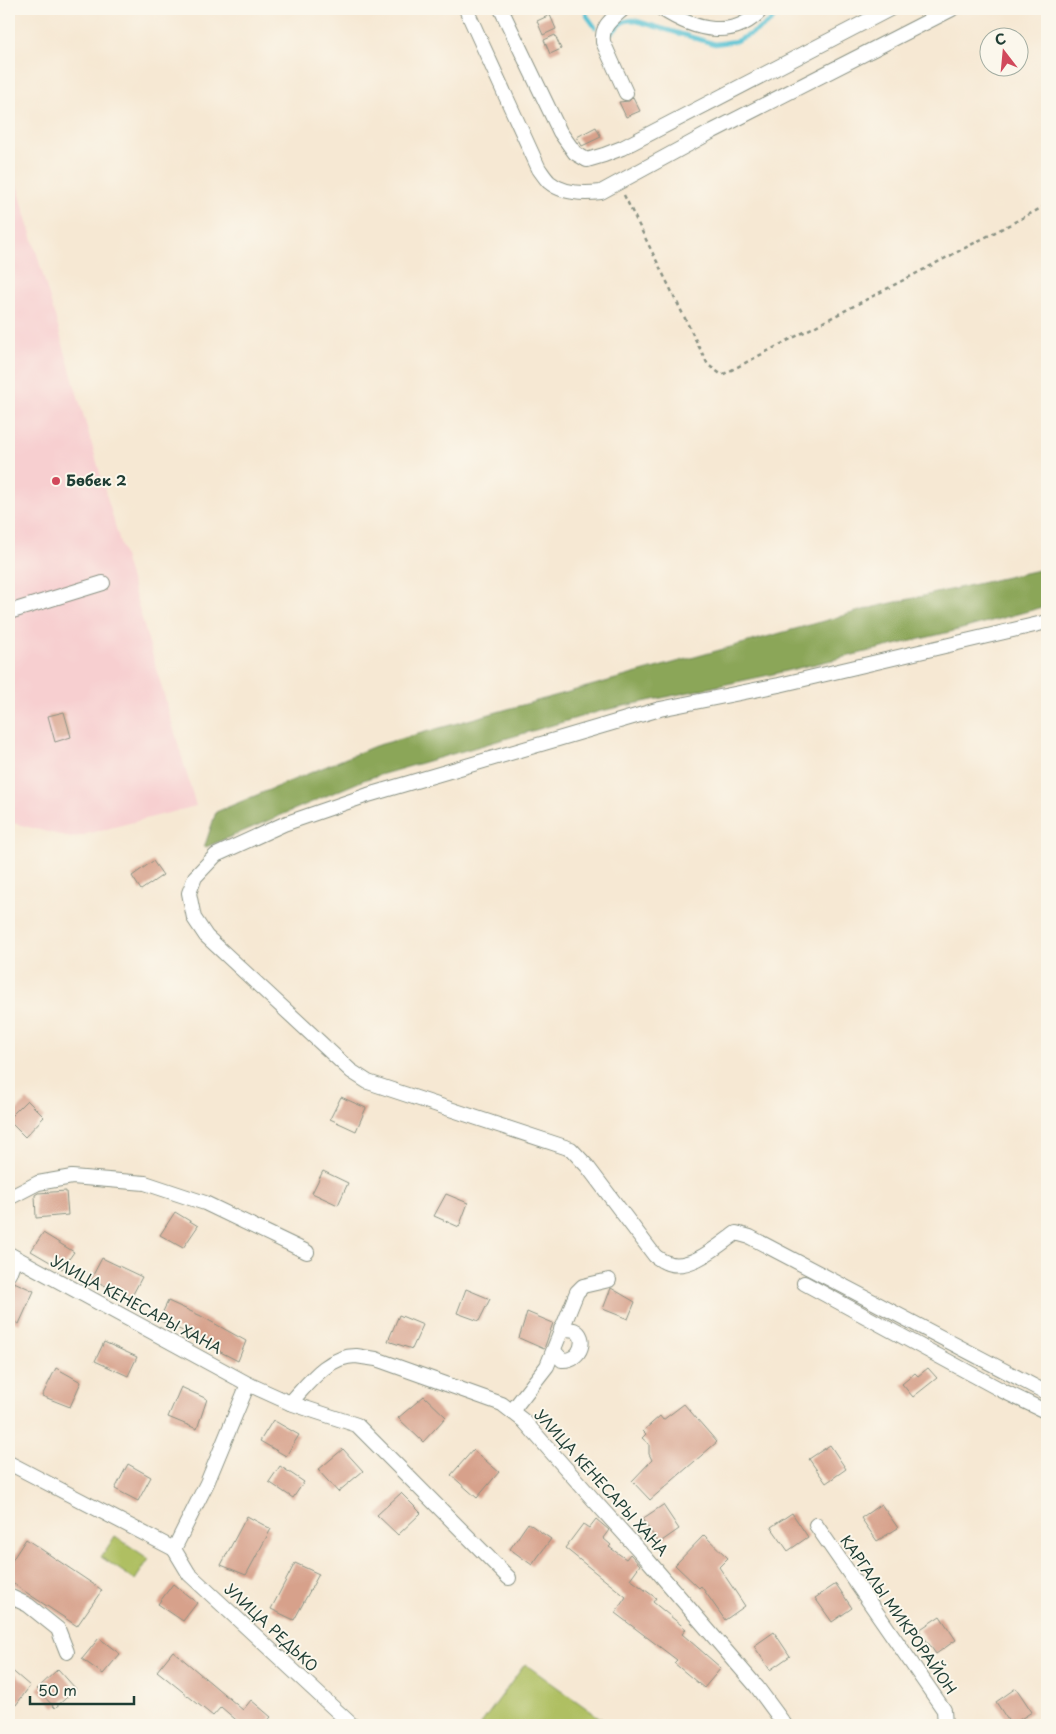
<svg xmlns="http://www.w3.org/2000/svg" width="1056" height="1734" font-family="'Playpen Sans',sans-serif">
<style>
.built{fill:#f7cfd0}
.green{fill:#afbf62;stroke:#677e4b}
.forest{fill:#8ba658;stroke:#557246}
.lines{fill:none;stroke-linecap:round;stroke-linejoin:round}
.stream{stroke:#57c1d3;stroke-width:4.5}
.building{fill:#d7a18b}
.minor-casing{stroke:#8a9284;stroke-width:16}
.path{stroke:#8a9284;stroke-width:2.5;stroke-dasharray:4 4;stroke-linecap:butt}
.minor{stroke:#fff;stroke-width:14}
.poi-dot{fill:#d1495b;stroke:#fbf7ec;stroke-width:2}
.labels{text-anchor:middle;stroke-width:4;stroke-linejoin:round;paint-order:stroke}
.poi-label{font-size:15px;font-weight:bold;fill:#1f3d34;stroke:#fbf7ec;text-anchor:start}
.street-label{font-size:15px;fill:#1f3d34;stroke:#fbf7ec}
</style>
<rect width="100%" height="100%" fill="#fbf7ec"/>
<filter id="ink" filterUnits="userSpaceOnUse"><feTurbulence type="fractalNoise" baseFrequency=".02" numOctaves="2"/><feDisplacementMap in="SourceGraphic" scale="10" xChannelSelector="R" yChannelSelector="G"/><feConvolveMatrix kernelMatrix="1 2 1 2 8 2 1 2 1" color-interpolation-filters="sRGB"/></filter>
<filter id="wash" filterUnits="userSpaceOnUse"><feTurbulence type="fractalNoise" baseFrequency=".0096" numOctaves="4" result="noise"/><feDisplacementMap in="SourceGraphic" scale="20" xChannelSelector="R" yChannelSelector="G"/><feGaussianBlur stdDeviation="1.12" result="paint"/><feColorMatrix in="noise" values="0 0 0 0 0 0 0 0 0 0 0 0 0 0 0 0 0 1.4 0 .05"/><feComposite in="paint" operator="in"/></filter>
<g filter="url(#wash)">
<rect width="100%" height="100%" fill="#f6e8d3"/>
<path class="built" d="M9,157L196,806L71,838L9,822Z"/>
<g class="green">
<path d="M115,1536L149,1559L135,1580L101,1557Z"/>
<path d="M525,1664L610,1725H480Z"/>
</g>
<path class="forest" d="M1047,568V606L958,630L769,675L601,711L366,779L204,848L216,812L375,746L874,607Z"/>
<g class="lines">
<g class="stream">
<path d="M585,9L587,16L595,27"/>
<path d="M610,34C620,27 617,21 633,20L715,44L736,41L751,34L769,23L781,9"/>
</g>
</g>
<g id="blocks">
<g class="building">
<path d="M550,15L556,29L543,35L537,21Z"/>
<path d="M555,35L561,49L550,54L544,40Z"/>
<path d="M633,97L640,111L626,117L619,102L629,101Z"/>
<path d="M596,127L601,137L582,146L577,137Z"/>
<path d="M64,712L71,737L55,742L48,716Z"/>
<path d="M153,861L163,875L141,890L132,876Z"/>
<path d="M341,1097L366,1108L356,1131L330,1119Z"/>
<path d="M27,1100L44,1117L25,1137L9,1121V1118Z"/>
<path d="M323,1171L348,1183L338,1205L312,1193Z"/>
<path d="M66,1191L68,1215L36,1218L35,1195L38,1193Z"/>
<path d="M446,1194L468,1203L459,1227L434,1216Z"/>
<path d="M175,1212L198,1226L183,1248L160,1235Z"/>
<path d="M43,1233L74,1252L62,1269L31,1251Z"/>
<path d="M102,1258L142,1277L131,1298L91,1279Z"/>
<path d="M14,1282L34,1291L19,1324L9,1319V1293Z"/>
<path d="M611,1288L635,1302L628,1319L603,1309Z"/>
<path d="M466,1289L490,1299L479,1321L457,1313Z"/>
<path d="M168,1301L201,1316L246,1341L238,1361L207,1345L209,1343L159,1320Z"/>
<path d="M527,1312L553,1323L544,1349L519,1338Z"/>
<path d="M399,1315L423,1325L412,1349L388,1341Z"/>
<path d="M104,1342L137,1357L128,1376L95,1361Z"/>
<path d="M56,1368L81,1382L70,1407L42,1396Z"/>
<path d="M928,1368L937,1378L913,1397L902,1384L915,1373L918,1376Z"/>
<path d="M181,1387L207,1399L197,1429L168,1417Z"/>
<path d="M424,1396L446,1417L423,1442L398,1418Z"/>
<path d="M684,1404L717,1442L650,1500L632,1481L652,1460L649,1454V1444L642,1438L646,1434L643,1431L660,1416L663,1420Z"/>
<path d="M273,1420L299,1435L286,1456L260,1441Z"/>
<path d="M830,1445L846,1469L826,1483L809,1459Z"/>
<path d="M343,1449L363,1471L338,1492L318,1470Z"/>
<path d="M473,1450L499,1472L477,1498L451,1475Z"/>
<path d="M128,1464L151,1477L138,1501L115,1489Z"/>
<path d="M280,1466L304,1482L293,1498L269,1482Z"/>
<path d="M401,1493L421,1513L398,1535L377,1515Z"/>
<path d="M881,1504L898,1528L877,1541L861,1518Z"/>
<path d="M663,1505L679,1529L659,1543L642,1519Z"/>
<path d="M792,1513L808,1537L788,1551L771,1527Z"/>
<path d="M247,1516L271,1529L246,1575L221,1565Z"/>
<path d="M596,1519L609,1530L603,1538L611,1545L609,1547L626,1559L630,1554L640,1565L630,1579L656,1598L653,1602L686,1629L682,1634L721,1668L704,1688L674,1663L677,1660L615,1613L626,1597L565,1548L583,1524L589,1528Z"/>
<path d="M528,1523L551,1539L532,1565L510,1549Z"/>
<path d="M704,1535L728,1558L719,1567L745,1606L725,1620L701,1586L699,1588L675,1565Z"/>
<path d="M26,1539L102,1590L77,1626L9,1581V1565Z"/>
<path d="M295,1563L319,1574L294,1620L271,1609Z"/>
<path d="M173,1584L197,1603L183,1621L158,1604Z"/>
<path d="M836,1584L852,1608L832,1622L815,1598Z"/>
<path d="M940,1616L956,1640L936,1654L919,1630Z"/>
<path d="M774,1632L790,1656L770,1670L754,1646Z"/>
<path d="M99,1638L120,1654L103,1674L82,1659Z"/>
<path d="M173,1651L243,1710L251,1700L271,1717L264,1725H242L221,1707L213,1716L157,1671Z"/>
<path d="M9,1668L30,1686L16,1705L9,1699Z"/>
<path d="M58,1669L76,1689L55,1708L37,1689Z"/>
<path d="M1016,1688L1032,1712L1011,1725L996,1702Z"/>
</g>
</g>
</g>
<g filter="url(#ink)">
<use href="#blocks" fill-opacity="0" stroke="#8a9284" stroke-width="1"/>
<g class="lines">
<g class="minor-casing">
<g id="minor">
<path d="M466,9L539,169C542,173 545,178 549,182C563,194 584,194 601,192L713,131L952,9"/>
<path d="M501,9L560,132L575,153L587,160L604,155L622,148L890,9"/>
<path d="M623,9C612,19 601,26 603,42L626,93"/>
<path d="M662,9C694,30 734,41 762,9"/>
<path d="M9,612L103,583"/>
<path d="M1047,622L779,685L660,709L368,795L284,824L216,855L195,877L189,893L194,918L206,936L351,1071L368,1082L571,1149L587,1166L655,1256C658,1258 662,1261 665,1262C688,1273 718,1246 736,1233L750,1237L1047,1393"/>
<path d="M9,1198L38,1183L72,1177L145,1183L205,1203L307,1252"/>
<path d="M9,1254L248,1384L290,1403L357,1425L509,1578"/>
<path d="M9,1274L15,1258"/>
<path d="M804,1283L1003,1391L1047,1412"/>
<path d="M554,1351L562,1360C582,1361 588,1336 574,1330C570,1329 565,1329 561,1329"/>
<path d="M290,1403C308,1384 327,1356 356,1356C362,1357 369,1358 376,1359L502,1404L524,1421L599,1506L646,1558L757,1687L785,1725"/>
<path d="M512,1411L547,1366L577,1292L583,1286L609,1280"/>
<path d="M9,1463L174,1549"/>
<path d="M816,1525L944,1710L945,1725"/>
<path d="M174,1549L189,1574L352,1725"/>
<path d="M174,1549L207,1483L248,1384"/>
<path d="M9,1596L28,1605L58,1629L67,1652"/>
</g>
</g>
<path class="path" d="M624,195L708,365L722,375L1047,205"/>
<use href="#minor" class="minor"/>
</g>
</g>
<circle class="poi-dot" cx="56" cy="481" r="5"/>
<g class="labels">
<g class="poi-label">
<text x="66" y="486">Бөбек 2</text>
</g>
<g class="street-label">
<text transform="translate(136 1305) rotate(28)" y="5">УЛИЦА КЕНЕСАРЫ ХАНА</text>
<text transform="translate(601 1483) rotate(48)" y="5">УЛИЦА КЕНЕСАРЫ ХАНА</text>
<text transform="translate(898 1615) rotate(55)" y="5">КАРГАЛЫ МИКРОРАЙОН</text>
<text transform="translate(271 1628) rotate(43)" y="5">УЛИЦА РЕДЬКО</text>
</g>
</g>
<rect width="1056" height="1734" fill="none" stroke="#fbf7ec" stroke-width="30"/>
<g transform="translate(1004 52) rotate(344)"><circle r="24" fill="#fbf7ec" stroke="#a3ada2"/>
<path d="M0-4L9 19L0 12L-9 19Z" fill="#d1495b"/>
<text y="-8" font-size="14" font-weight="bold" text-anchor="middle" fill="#1f3d34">С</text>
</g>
<path d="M30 1696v8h104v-8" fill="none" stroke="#1f3d34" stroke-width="2.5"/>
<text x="38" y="1696" font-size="15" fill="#1f3d34" stroke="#fbf7ec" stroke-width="4" paint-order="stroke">50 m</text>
</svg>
